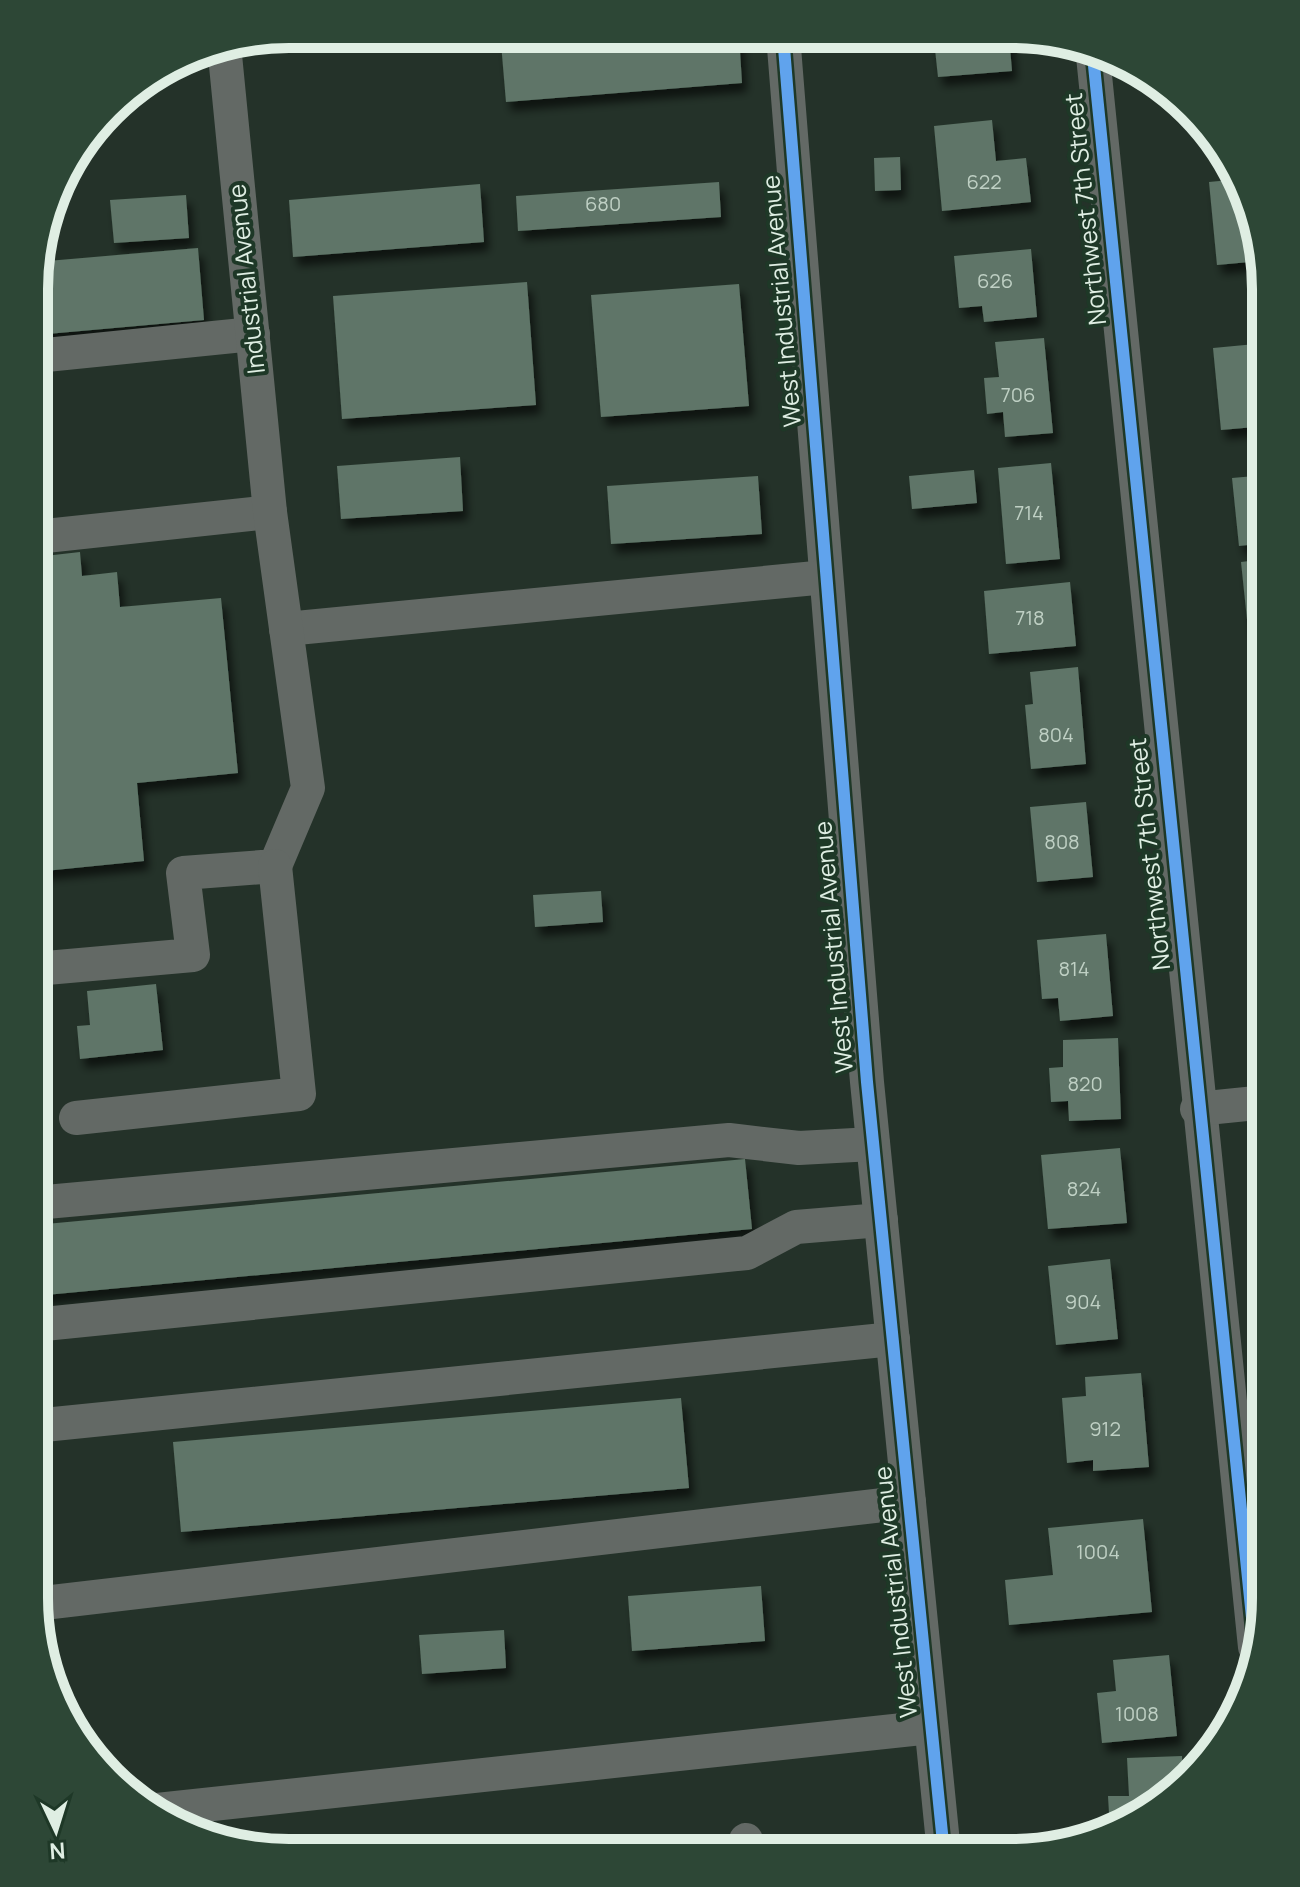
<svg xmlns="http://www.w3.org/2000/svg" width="1300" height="1887" font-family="Manrope,sans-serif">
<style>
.building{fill:#5e7567;filter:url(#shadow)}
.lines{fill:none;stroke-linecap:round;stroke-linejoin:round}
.minor{stroke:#636965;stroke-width:34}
.cycleway-casing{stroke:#1e3827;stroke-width:17}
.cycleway{stroke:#60a3ed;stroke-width:12}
.labels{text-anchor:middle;stroke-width:8;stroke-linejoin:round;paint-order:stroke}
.number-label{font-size:20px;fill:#bfd0c4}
.street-label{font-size:24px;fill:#dfeee3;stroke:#1e3827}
.rim{fill:none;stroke:#dfeee3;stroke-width:10}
</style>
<defs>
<filter id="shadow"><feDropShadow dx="5" dy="9" stdDeviation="4" flood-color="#0009"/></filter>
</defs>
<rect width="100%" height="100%" fill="#243229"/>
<g class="building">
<path d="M606,35H739L742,83L506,102L501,43Z"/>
<path d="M1009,36L1012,71L938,77L934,40Z"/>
<path d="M992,120L996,161L1026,158L1031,202L942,211L934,126Z"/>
<path d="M900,157L901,190L875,191L874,158Z"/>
<path d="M1240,179L1260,261L1217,265L1209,182Z"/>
<path d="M719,182L721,217L518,231L516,196Z"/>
<path d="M480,184L484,242L293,257L289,200Z"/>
<path d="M186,195L189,238L114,243L110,200Z"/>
<path d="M198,248L204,320L36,335V262Z"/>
<path d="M1031,249L1037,317L984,322L982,306L959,308L954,256Z"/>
<path d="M527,282L536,405L342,419L333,296Z"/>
<path d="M739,284L749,406L601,417L591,295Z"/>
<path d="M1044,338L1053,433L1005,437L1003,412L987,414L984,378L999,377L995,342Z"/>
<path d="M1266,343V426L1221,430L1213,348Z"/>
<path d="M460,457L463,511L341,519L337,466Z"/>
<path d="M1051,463L1060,559L1006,564L998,468Z"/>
<path d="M974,470L977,503L912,509L909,476Z"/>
<path d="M1266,475V543L1239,546L1232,478Z"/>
<path d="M758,476L762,534L611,544L607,486Z"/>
<path d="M80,552L82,576L117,572L120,607L221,598L238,773L137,783L144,861L35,872L36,557Z"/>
<path d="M1266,559V627L1248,629L1241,562Z"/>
<path d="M1070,582L1076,646L989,654L984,591Z"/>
<path d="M1266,648V705H1264L1258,649Z"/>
<path d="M1078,667L1086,764L1031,769L1025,705L1033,704L1030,672Z"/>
<path d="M1266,774V866H1261L1252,776Z"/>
<path d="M1086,802L1093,877L1037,882L1030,807Z"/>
<path d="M601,891L603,922L535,927L533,895Z"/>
<path d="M1106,934L1113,1016L1060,1021L1058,998L1042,999L1037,940Z"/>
<path d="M156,984L163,1050L80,1059L77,1026L90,1025L87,991Z"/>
<path d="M1118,1038L1121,1119L1069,1121L1068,1101L1051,1102L1049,1068L1063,1067V1040Z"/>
<path d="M1120,1148L1127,1223L1048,1229L1041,1155Z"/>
<path d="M745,1159L752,1229L35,1296V1225Z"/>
<path d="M1110,1259L1118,1339L1056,1345L1048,1266Z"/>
<path d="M1141,1373L1149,1467L1093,1471V1460L1067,1463L1062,1398L1086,1396L1085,1377Z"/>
<path d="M681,1398L689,1488L181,1532L173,1442Z"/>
<path d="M1143,1519L1152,1612L1009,1625L1005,1580L1053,1575L1048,1528Z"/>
<path d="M761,1586L765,1641L632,1651L628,1596Z"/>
<path d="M504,1630L506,1668L422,1674L419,1635Z"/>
<path d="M1169,1655L1177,1736L1102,1743L1097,1693L1116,1691L1113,1660Z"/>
<path d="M1182,1756L1183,1775L1123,1827L1110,1830L1108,1796H1129L1127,1758Z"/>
<path d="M681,1847V1852H653V1850Z"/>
</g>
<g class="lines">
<g class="minor">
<path d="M783,35L867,1082L944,1853"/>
<path d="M1093,56L1255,1647"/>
<path d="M36,356L253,334"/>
<path d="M36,537L270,512"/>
<path d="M286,629L826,577"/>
<path d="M35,969L193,955L183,873L275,866L308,788L270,512L224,45"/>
<path d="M1197,1109L1266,1102"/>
<path d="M76,1118L299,1094L275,866"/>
<path d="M35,1203L729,1140L799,1148L873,1144"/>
<path d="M34,1325L747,1253L796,1227L881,1220"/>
<path d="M34,1426L893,1339"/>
<path d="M35,1604L909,1502"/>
<path d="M157,1810L931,1727"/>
<path d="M746,1840L747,1852"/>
</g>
<g class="cycleway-casing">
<g id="cycleway">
<path d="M783,35L867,1082L944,1853"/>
<path d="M1093,56L1255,1647"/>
</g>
</g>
<use href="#cycleway" class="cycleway"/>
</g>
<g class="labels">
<g class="number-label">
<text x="984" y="189">622</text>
<text x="603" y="211">680</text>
<text x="995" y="288">626</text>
<text x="1018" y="402">706</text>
<text x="1029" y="520">714</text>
<text x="1030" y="625">718</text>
<text x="1056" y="742">804</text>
<text x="1062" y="849">808</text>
<text x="1074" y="976">814</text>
<text x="1085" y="1091">820</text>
<text x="1084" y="1196">824</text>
<text x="1083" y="1309">904</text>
<text x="1105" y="1436">912</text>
<text x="1098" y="1559">1004</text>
<text x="1137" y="1721">1008</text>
</g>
<g class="street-label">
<text transform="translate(1086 209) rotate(-96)" y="8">Northwest 7th Street</text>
<text transform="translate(247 279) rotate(-96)" y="8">Industrial Avenue</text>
<text transform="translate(782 301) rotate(-95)" y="8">West Industrial Avenue</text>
<text transform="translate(1150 854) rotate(-96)" y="8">Northwest 7th Street</text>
<text transform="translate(834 947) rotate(-95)" y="8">West Industrial Avenue</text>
<text transform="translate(896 1592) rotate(-96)" y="8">West Industrial Avenue</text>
</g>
</g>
<path d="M0 0H1300V1887H0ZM289 48H1011A241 241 0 0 1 1252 289V1598A241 241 0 0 1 1011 1839H289A241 241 0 0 1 48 1598V289A241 241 0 0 1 289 48Z" fill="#2d4736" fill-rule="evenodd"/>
<path class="rim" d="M289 48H1011A241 241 0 0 1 1252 289V1598A241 241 0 0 1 1011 1839H289A241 241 0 0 1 48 1598V289A241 241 0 0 1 289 48Z"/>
<g transform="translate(56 1831) rotate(176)" stroke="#1e3827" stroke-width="6" paint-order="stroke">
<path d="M0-6L14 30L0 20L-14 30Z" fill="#dfeee3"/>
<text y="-12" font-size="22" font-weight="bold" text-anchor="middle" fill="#dfeee3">N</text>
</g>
</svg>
